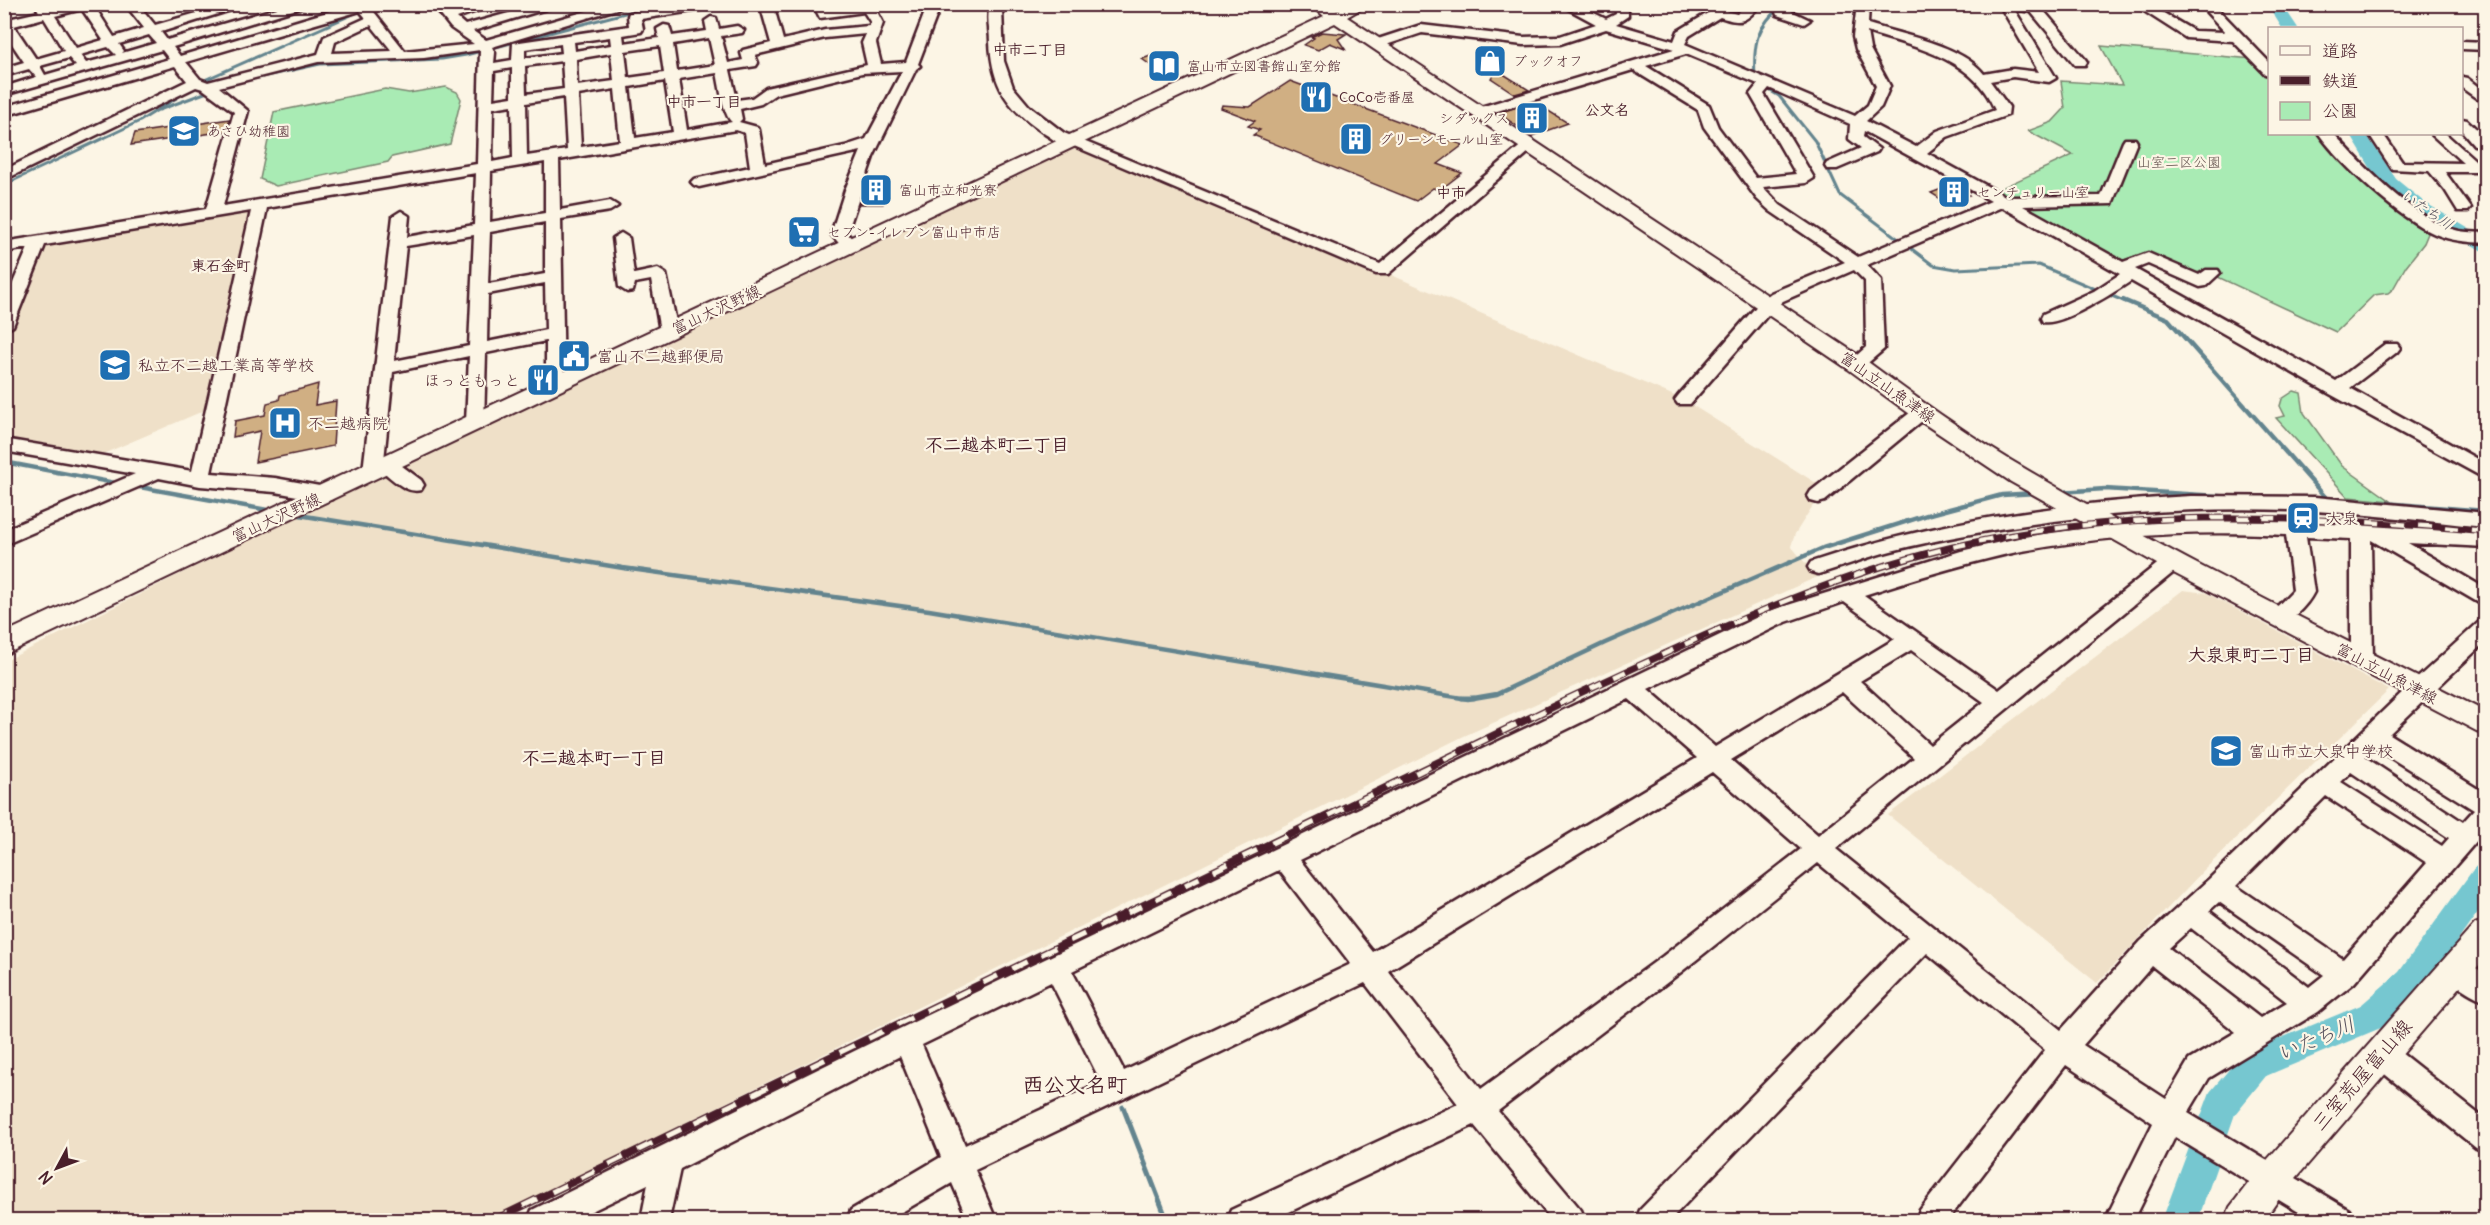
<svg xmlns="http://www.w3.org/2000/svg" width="2490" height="1225" font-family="Delius,'Klee One',sans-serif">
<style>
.built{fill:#efe0c8}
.green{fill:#a9ebb4;stroke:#7a8570;stroke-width:1.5}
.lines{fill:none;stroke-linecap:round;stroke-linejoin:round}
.stream-far2{stroke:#64848e;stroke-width:3}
.stream-far1{stroke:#64848e;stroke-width:4.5}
.stream{stroke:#64848e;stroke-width:5}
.river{fill:#76c7d0;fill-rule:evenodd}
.building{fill:#d0af83;stroke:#4a1f2b;stroke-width:1.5}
.minor-casing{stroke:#4a1f2b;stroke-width:5}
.major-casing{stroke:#4a1f2b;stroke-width:4}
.minor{fill:#fcf5e5;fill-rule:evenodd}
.major{fill:#fcf5e5;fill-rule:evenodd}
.rail-far1-casing{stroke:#4a1f2b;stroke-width:7}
.rail-casing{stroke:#4a1f2b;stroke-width:8}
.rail-far1{stroke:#fcf5e5;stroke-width:4.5;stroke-dasharray:13;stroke-linecap:butt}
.rail{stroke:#fcf5e5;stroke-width:5;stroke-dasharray:16;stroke-linecap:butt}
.labels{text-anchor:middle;stroke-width:4.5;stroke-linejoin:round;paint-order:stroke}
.far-poi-label{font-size:14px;fill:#4a1f2b;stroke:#fcf5e5;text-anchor:start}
.far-park-label{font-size:14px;fill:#62524d;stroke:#fcf5e5}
.far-neighbourhood-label{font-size:15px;font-weight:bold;fill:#4a1f2b;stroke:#fcf5e5}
.far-water-label{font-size:15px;font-style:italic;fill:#57515d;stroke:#fcf5e5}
.street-label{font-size:16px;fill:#4a1f2b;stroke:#fcf5e5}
.poi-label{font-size:16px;fill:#4a1f2b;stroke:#fcf5e5;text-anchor:start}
.neighbourhood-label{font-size:18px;font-weight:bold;fill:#4a1f2b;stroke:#fcf5e5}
.near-street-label{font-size:20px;fill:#4a1f2b;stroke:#fcf5e5}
.near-water-label{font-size:21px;font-style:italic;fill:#57515d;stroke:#fcf5e5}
.near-neighbourhood-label{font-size:21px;font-weight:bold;fill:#4a1f2b;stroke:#fcf5e5}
</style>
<rect width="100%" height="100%" fill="#fcf5e5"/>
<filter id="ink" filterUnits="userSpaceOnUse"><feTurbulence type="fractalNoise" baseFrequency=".0167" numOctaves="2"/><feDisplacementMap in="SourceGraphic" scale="12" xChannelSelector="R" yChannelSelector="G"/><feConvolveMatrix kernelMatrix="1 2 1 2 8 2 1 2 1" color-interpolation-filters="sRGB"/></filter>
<g filter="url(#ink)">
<g class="built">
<path d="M1069,143L1382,271L1684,400L1824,488L1795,534L1791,546L1817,577L1464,736L490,1220H5V661L697,318Z"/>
<path d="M260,206L217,405L89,460L5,445L4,326L39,241Z"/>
<path d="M2183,590L2206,593L2389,690L2203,871L2097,983L1888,815Z"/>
</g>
<g class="green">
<path d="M2101,46L2254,59L2269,76L2270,134H2321L2429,231L2424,243L2406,266L2393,289L2388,293L2374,295L2336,332L2203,270L2195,274H2189L2146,252L2118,262L1995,191L2073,155L2028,131L2052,122L2065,108L2061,81L2122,85Z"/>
<path d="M446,87L457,92L461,99L450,144L392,157L388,162L276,186L260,179L274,112L385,89L409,93Z"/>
<path d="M2294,391L2301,393L2304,413L2342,466L2391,501L2348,497L2276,418L2285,416L2280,406L2282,399Z"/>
</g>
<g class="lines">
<g class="stream-far2">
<path d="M1755,78C1753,43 1756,27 1783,4"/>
<path d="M243,81L320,64L442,59L466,55L659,4"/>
<path d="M200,82L358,12"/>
<path d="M1764,87L1779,96L1815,141L1840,195L1933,265L1956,269L2039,265L2126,302"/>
<path d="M159,110L226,85"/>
<path d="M4,185L140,121L186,92"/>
</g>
<g class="stream-far1">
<path d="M2123,300L2168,319L2327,499"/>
<path d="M4,462L120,484"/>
<path d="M134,486L273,511"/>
<path d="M2060,492L2105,489L2234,497"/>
<path d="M2333,499L2486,511"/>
<path d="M293,514L623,568L929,610L1468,699L1497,694L1605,643L1823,548L1927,515L2002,495L2037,493"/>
</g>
<g class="stream">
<path d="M1462,698H1474"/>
<path d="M1123,1107L1167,1220"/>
</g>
<g class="river">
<path d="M2267,4H2282L2298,28H2282Z"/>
<path d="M2350,134H2366L2396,179L2424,202L2486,239V253L2410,210L2382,187Z"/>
<path d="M2486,863V901L2421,992L2383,1027L2266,1076L2235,1114L2198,1220H2162L2210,1092L2242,1054L2361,1005L2399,972L2475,867Z"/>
</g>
</g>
<g class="building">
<path d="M1322,32L1346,34L1338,39L1345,49L1330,43L1318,50L1304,45L1314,38L1311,37Z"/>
<path d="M1159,53L1174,63L1180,68L1163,74L1142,59Z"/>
<path d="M1497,70L1529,90L1515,94L1491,78Z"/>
<path d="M1290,81L1463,145L1438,164L1462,173L1440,190L1433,188L1416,201L1253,135L1260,130L1248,126L1255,121L1221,108L1222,105L1250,107Z"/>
<path d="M1534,102L1568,123L1532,136L1498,113Z"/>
<path d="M230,119L226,131L131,145L135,133Z"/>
<path d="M867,184H889L883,204H860Z"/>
<path d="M1952,185L1969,195L1947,203L1931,193Z"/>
<path d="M318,384L315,405L336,401L333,446L255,462L260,431L233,437L235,421L265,415L267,403L279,400L280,395Z"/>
</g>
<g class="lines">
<g class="minor-casing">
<g id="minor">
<path d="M35,4H48L51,9L69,4H93L114,37L144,28L125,4H138L155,25L228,4H250L161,32L167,40L291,4H313L173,47L180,56L354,4H375L371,8L405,51L474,44L451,28L432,4H445L451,11L475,4H497L457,18L465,25L541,4H563L473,31L486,40L611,4H633L492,47L495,53L494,63L512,60L513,43L629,26L628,16L629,13L684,4H718L712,8L641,19L643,29L641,32L623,35L624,43L659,38L657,29L664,25L669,26L672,36L707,31L705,21L711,17L716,18L719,29L737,26L744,30L742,33L721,36L728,63L743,60L741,53L743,50L771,43L760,4H773L783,40L825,30L869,26L871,23L864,12L820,18L813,4H826L829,10L873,4L883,23L876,43L881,64L906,62L928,4H941L918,64L920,66L916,69L873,157L847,233L858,246L856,249H844L831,234L845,190L861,151L699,187L694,185L691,182L694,179L750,167L745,133L736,130L559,160L560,210L610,201L618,206L610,211L561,219L564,385L561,389H549L546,385V341L486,353L484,423L482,427H468L466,423L469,356L393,372L384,460H394L421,480L424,485L421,490C406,494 394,480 382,471L380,476L373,477L366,476L363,471L393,216L401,211L409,216L407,237L474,225L476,173L267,208L211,473L275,478L325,487L332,489L335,494L332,499L325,501L275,492L200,486L159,478L4,545V530L135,474L4,451V439L192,471L251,211L45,245L13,326L4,331V304L28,248L4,252V242L206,209L234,112L203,89L196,87L4,180V170L187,81L175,66L4,116V107L169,59L162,50L4,95V87L36,77L29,69L4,76V68L24,62L4,32V20L39,12ZM82,9L103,40L76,48L55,16ZM360,11L366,18L324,37L318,54L208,82L200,79L186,62ZM44,18L64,51L36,59L14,26ZM371,25L392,51L332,53L335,42ZM866,34L862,43L867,65L766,88L752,98L737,100L730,70L756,66L758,63L755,55L825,38ZM149,35L156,43L122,53L124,51L119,44ZM610,37L611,45L575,51L574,42ZM709,38L715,65L677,71L673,44ZM561,44L562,53L525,58V49ZM660,46L664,73L628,78L625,51ZM108,47L116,55L86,63L80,55ZM480,50L477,164L223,206L248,111L219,87L318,62L424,58ZM611,53L614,81L577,86L576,59ZM69,58L76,66L45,75L40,66ZM562,61L564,89L526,94L525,66ZM512,68V97L493,100L494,71ZM902,71L866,139L845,146L765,164L759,130L757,127L739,122L742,119L740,109L761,104L776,94L862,73ZM717,73C720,85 723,115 732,122L687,130L679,79ZM665,81L673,132L635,138L629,87ZM615,89L620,141L581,147L578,95ZM564,97L567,150L527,156L526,103ZM512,105L513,158L492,162L493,108ZM545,162V213L490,222L491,171ZM545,222V274L488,284L490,232ZM474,235L469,346L394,361L406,246ZM545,283L546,330L487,342L488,294Z"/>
<path d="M985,4H999L1002,9L1004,61L1013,87L1029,106L1064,133L1380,264L1524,143H1534L1536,146L1388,274H1376L1074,146C1063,149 1054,139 1045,134C1008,109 992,87 990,42C990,31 987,21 989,10Z"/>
<path d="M1559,4H1576L1606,19L1616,14V4H1628V16L1616,24L1674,41L1678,31L1713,10L1718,9L1737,14L1747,4H1761C1745,23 1742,24 1720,17L1689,36L1685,44L1855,116L1868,105L1876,86L1856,49L1853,37L1857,4H1869L1868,24C1902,35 1962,45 1984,74L2013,69L2039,72L1999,4H2038L2085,59L2087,62L2085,65H2075L2031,12L2014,9L2056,78L2049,82L2013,77L1990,81L2009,107L2008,115L1947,137L1927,153L2007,197L2101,196L2123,142L2125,139H2135L2137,142L2112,204L2023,206L2123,262L2148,253L2199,275L2206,270H2218L2220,273L2206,286L2200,287L2148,264L2135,269L2336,381L2385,344H2397L2400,348L2397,352L2350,388L2486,464V479L2330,394L2131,281C2115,292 2062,326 2043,322L2041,318L2043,314L2094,291L2120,274L2002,207L1867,265L1881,280L1884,349L1862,368H1850L1847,364L1866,347L1865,281L1854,270L1783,301L1773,309L1690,404H1678L1675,400L1678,396L1761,301L1771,293L1845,262L1770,211L1757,199L1704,127L1698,110L1633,70L1484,115L1479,116L1472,112L1474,109L1674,49L1606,29L1560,44L1523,45L1422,33L1377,48L1370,44L1372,41L1421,25L1523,37L1560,36L1596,24ZM1867,32C1916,48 1973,57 1995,110L1937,131L1916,147L1866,121L1881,107L1890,86L1870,49ZM1686,54L1758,84L1750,94L1796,174L1756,178L1718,127L1709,105L1646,66ZM1769,88L1850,124L1849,139L1861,148L1827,163L1825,166L1827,169H1837L1877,152L1879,149L1863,137L1864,131L1991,201L1858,257L1780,205L1763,187L1806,183L1814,178L1764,94Z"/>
<path d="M1782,4H1796L1791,11L1810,20L1804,24L1777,15L1776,12Z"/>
<path d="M2133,4H2186L2185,9L2160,11L2194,31L2225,32L2199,4H2213L2270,63V75L2265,74L2233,41L2186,38Z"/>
<path d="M2462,41L2486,42V50L2462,49Z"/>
<path d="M2462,77L2467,78L2486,93V105L2462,88Z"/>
<path d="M2462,119L2467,120L2486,138V146L2474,145L2462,131Z"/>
<path d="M2319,134H2334C2364,166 2406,212 2449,228C2461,233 2473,232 2486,233V243C2468,242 2451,241 2435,234C2399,218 2342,166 2319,134Z"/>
<path d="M2369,134H2383L2402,162L2463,163L2431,134H2446L2484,168L2477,172H2445L2471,208L2468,211H2458L2445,190L2429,171L2392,169Z"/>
<path d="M621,233L629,238L634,274L658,269L666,274L678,331L675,335H663L660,331L651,280L635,283L633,291L627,292L619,287L613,238Z"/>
<path d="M1922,406L1928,408L1931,412L1928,416L1825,501L1818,503L1811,501L1808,496L1811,491L1916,408Z"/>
<path d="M2191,496L2315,497L2486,513V527C2421,521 2356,512 2291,510C2157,506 2022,519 1891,551C1866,557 1843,567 1818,574L1811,572L1808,567L1811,562C1934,521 2061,503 2191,496Z"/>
<path d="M2201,520L2361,524L2486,533V547L2408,543L2486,589V607L2371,540L2373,659L2370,665L2362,667L2354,665L2351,659V539L2306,537L2314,592C2307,606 2288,627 2272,622L2268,616L2293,590L2286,535C2199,530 2108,535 2022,551C1969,562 1916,578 1864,595L1999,690L2166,557L2173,555L2180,557L2183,562L2180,567L1836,849L2061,1030L2141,941L2209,879L2411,684L2479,622L2486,620V641L2389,734L2486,794V830L2354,983L2318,1012L2209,1078L2188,1113L2349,1210L2353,1220H2312L2175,1137L2134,1220H2105L2153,1123L2066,1065L1948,1220H1916L1920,1210L2045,1050L1927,953L1670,1220H1636L1640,1210L1908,937L1818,863L1681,972L1498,1111L1581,1210L1585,1220H1552L1474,1125L1272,1220H1227L1231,1210L1458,1104L1365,983L975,1170L996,1220H968L952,1183L888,1220H847L851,1210L941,1157L900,1056L680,1169L669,1220H641L648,1184L573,1220H528L532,1210L897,1030L1772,610L1961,551L2023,537L2102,526ZM1844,602L1895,639L1715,747L1648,689L1786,622ZM1911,650L1984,702L1930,745L1860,681ZM1842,692L1914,758L1818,835L1731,760ZM1629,699L1697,758L1373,952L1300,860ZM2375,748L2474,810L2463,822L2365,757ZM1712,772L1801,849L1663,956L1481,1089L1388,971ZM2351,772L2449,838L2442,846L2341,782ZM2326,796L2427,863L2343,959L2236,886ZM1279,870L1351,964L1124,1071L1072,971ZM2219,902L2324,975L2309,987L2209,911ZM2191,928L2287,1002L2260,1018L2169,948ZM2152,966L2236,1032L2189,1060L2166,1099L2083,1045ZM1051,982L1101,1082L965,1145L922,1045Z"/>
<path d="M2455,955L2486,974V1001C2470,995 2449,982 2442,967L2446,959Z"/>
<path d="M2381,1041L2391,1045L2486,1120V1152L2476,1148L2371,1063L2367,1054L2371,1045Z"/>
</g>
</g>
<g class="major-casing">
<g id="major">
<path d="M1310,4H1328L1337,10L1348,4H1369L1347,17L1864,359C1917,398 1971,438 2029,471C2177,558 2333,633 2486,712V736L2164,568L2011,482L1914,417L1848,369L1335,23L4,655V633L1324,16Z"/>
<path d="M2486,920V957L2284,1192L2264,1220H2225L2230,1207L2260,1168L2475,924Z"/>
</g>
</g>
<use href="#minor" class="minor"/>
<use href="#major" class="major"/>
<g class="rail-far1-casing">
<path id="rail-far1" d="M1567,699C1684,645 1801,587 1925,554C2108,505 2299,515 2486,531"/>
</g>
<g class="rail-casing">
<path id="rail" d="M494,1220L1571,698"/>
</g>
<use href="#rail-far1" class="rail-far1"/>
<use href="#rail" class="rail"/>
</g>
</g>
<defs>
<g id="shop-square" transform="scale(1.725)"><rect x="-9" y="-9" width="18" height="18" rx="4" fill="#1f6fb2" stroke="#fcf5e5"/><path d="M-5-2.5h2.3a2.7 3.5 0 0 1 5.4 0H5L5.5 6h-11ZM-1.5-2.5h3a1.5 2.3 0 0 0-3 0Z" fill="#fff"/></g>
<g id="library-square" transform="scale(1.725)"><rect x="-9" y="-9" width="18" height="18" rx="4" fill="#1f6fb2" stroke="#fcf5e5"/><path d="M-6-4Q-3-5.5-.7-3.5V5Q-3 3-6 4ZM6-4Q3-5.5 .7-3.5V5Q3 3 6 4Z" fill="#fff"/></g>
<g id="restaurant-square" transform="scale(1.725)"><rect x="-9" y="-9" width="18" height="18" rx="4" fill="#1f6fb2" stroke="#fcf5e5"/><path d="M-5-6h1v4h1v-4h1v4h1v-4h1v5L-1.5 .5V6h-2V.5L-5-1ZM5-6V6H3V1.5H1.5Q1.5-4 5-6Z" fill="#fff"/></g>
<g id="building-square" transform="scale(1.725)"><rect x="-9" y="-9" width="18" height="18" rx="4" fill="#1f6fb2" stroke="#fcf5e5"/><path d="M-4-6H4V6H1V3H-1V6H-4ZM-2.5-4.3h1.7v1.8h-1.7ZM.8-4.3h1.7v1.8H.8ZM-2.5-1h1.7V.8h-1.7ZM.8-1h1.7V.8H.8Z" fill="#fff"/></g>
<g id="school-square" transform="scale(1.725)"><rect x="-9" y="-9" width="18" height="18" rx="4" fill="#1f6fb2" stroke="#fcf5e5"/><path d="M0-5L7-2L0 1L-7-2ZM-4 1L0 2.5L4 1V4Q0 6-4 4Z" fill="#fff"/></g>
<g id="supermarket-square" transform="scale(1.725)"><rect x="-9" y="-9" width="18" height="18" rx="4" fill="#1f6fb2" stroke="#fcf5e5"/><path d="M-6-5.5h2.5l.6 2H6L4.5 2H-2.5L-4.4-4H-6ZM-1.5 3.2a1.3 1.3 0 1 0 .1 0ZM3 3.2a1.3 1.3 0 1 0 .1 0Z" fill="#fff"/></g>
<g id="civic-square" transform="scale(1.725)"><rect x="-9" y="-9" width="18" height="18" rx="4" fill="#1f6fb2" stroke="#fcf5e5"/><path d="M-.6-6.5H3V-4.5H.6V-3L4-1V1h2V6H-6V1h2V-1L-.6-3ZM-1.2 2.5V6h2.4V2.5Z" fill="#fff"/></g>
<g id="hospital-square" transform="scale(1.725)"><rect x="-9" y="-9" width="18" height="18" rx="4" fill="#1f6fb2" stroke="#fcf5e5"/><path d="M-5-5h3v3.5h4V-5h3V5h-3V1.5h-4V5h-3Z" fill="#fff"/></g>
<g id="station-square" transform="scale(1.725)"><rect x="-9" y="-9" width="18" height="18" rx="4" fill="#1f6fb2" stroke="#fcf5e5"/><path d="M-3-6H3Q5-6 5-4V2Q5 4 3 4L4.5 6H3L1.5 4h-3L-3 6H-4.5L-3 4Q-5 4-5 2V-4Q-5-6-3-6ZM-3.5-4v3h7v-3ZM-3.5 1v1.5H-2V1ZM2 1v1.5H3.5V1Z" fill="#fff"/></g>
</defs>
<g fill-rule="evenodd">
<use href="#shop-square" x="1490" y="61"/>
<use href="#library-square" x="1164" y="66"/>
<use href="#restaurant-square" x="1316" y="97"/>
<use href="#building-square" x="1532" y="118"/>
<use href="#school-square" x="184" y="131"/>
<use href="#building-square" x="1356" y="139"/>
<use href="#building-square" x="876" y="190"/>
<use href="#building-square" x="1954" y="192"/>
<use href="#supermarket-square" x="804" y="232"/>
<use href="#civic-square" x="574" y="356"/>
<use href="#school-square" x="115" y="365"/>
<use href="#restaurant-square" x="543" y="380"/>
<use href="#hospital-square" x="285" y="423"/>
<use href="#station-square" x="2303" y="518"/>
<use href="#school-square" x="2226" y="751"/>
</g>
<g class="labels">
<g class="far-poi-label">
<text x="1513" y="66">ブックオフ</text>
<text x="1187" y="71">富山市立図書館山室分館</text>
<text x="1339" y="102">CoCo壱番屋</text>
<text x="1509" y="123" text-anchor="end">シダックス</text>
<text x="207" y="136">あさひ幼稚園</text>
<text x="1379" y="144">グリーンモール山室</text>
<text x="899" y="195">富山市立和光寮</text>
<text x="1977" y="197">センチュリー山室</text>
<text x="827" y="237">セブン-イレブン富山中市店</text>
</g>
<g class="far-park-label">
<text x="2179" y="167">山室二区公園</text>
</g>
<g class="far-neighbourhood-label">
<text x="1030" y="55">中市二丁目</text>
<text x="704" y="107">中市一丁目</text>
<text x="1607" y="115">公文名</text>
<text x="1451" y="198">中市</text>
<text x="221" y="271">東石金町</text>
</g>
<g class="far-water-label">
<text transform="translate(2427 210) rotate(34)" y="5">いたち川</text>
</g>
<g class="street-label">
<text transform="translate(716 309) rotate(-25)" y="6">富山大沢野線</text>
<text transform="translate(1888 387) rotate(35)" y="6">富山立山魚津線</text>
<text transform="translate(276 517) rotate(-25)" y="6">富山大沢野線</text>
<text transform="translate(2387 673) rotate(28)" y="6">富山立山魚津線</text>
</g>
<g class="poi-label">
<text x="597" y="362">富山不二越郵便局</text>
<text x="138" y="371">私立不二越工業高等学校</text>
<text x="520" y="386" text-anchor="end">ほっともっと</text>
<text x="308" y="429">不二越病院</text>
<text x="2326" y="524">大泉</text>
<text x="2249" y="757">富山市立大泉中学校</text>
</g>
<g class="neighbourhood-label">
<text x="997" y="451">不二越本町二丁目</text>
<text x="2251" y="661">大泉東町二丁目</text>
<text x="594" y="764">不二越本町一丁目</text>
</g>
<g class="near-street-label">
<text transform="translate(2362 1075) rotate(-49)" y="7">三室荒屋富山線</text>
</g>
<g class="near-water-label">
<text transform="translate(2316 1039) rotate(-23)" y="7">いたち川</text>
</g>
<g class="near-neighbourhood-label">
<text x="1075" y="1092">西公文名町</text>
</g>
</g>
<rect width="2490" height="1225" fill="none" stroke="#fcf5e5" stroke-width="24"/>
<rect x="12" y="12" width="2466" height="1201" fill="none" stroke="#4a1f2b" stroke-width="2" filter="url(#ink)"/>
<rect x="2268" y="27" width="195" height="108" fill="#fcf5e5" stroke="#b59f9b" stroke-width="1.5"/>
<rect x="2280" y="46" width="30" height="9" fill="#fcf5e5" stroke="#b59f9b" stroke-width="1.5"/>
<text x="2322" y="57" font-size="18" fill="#4a1f2b">道路</text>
<rect x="2280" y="76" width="30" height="9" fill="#4a1f2b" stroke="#b59f9b" stroke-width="1.5"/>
<text x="2322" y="87" font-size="18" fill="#4a1f2b">鉄道</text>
<rect x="2280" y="102" width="30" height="18" fill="#a9ebb4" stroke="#b59f9b" stroke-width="1.5"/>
<text x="2322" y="117" font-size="18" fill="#4a1f2b">公園</text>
<g transform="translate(57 1168) rotate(229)" stroke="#fcf5e5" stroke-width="4.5" paint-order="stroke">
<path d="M0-4.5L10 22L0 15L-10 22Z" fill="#4a1f2b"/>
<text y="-9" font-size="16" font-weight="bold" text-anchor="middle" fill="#4a1f2b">N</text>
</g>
</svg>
